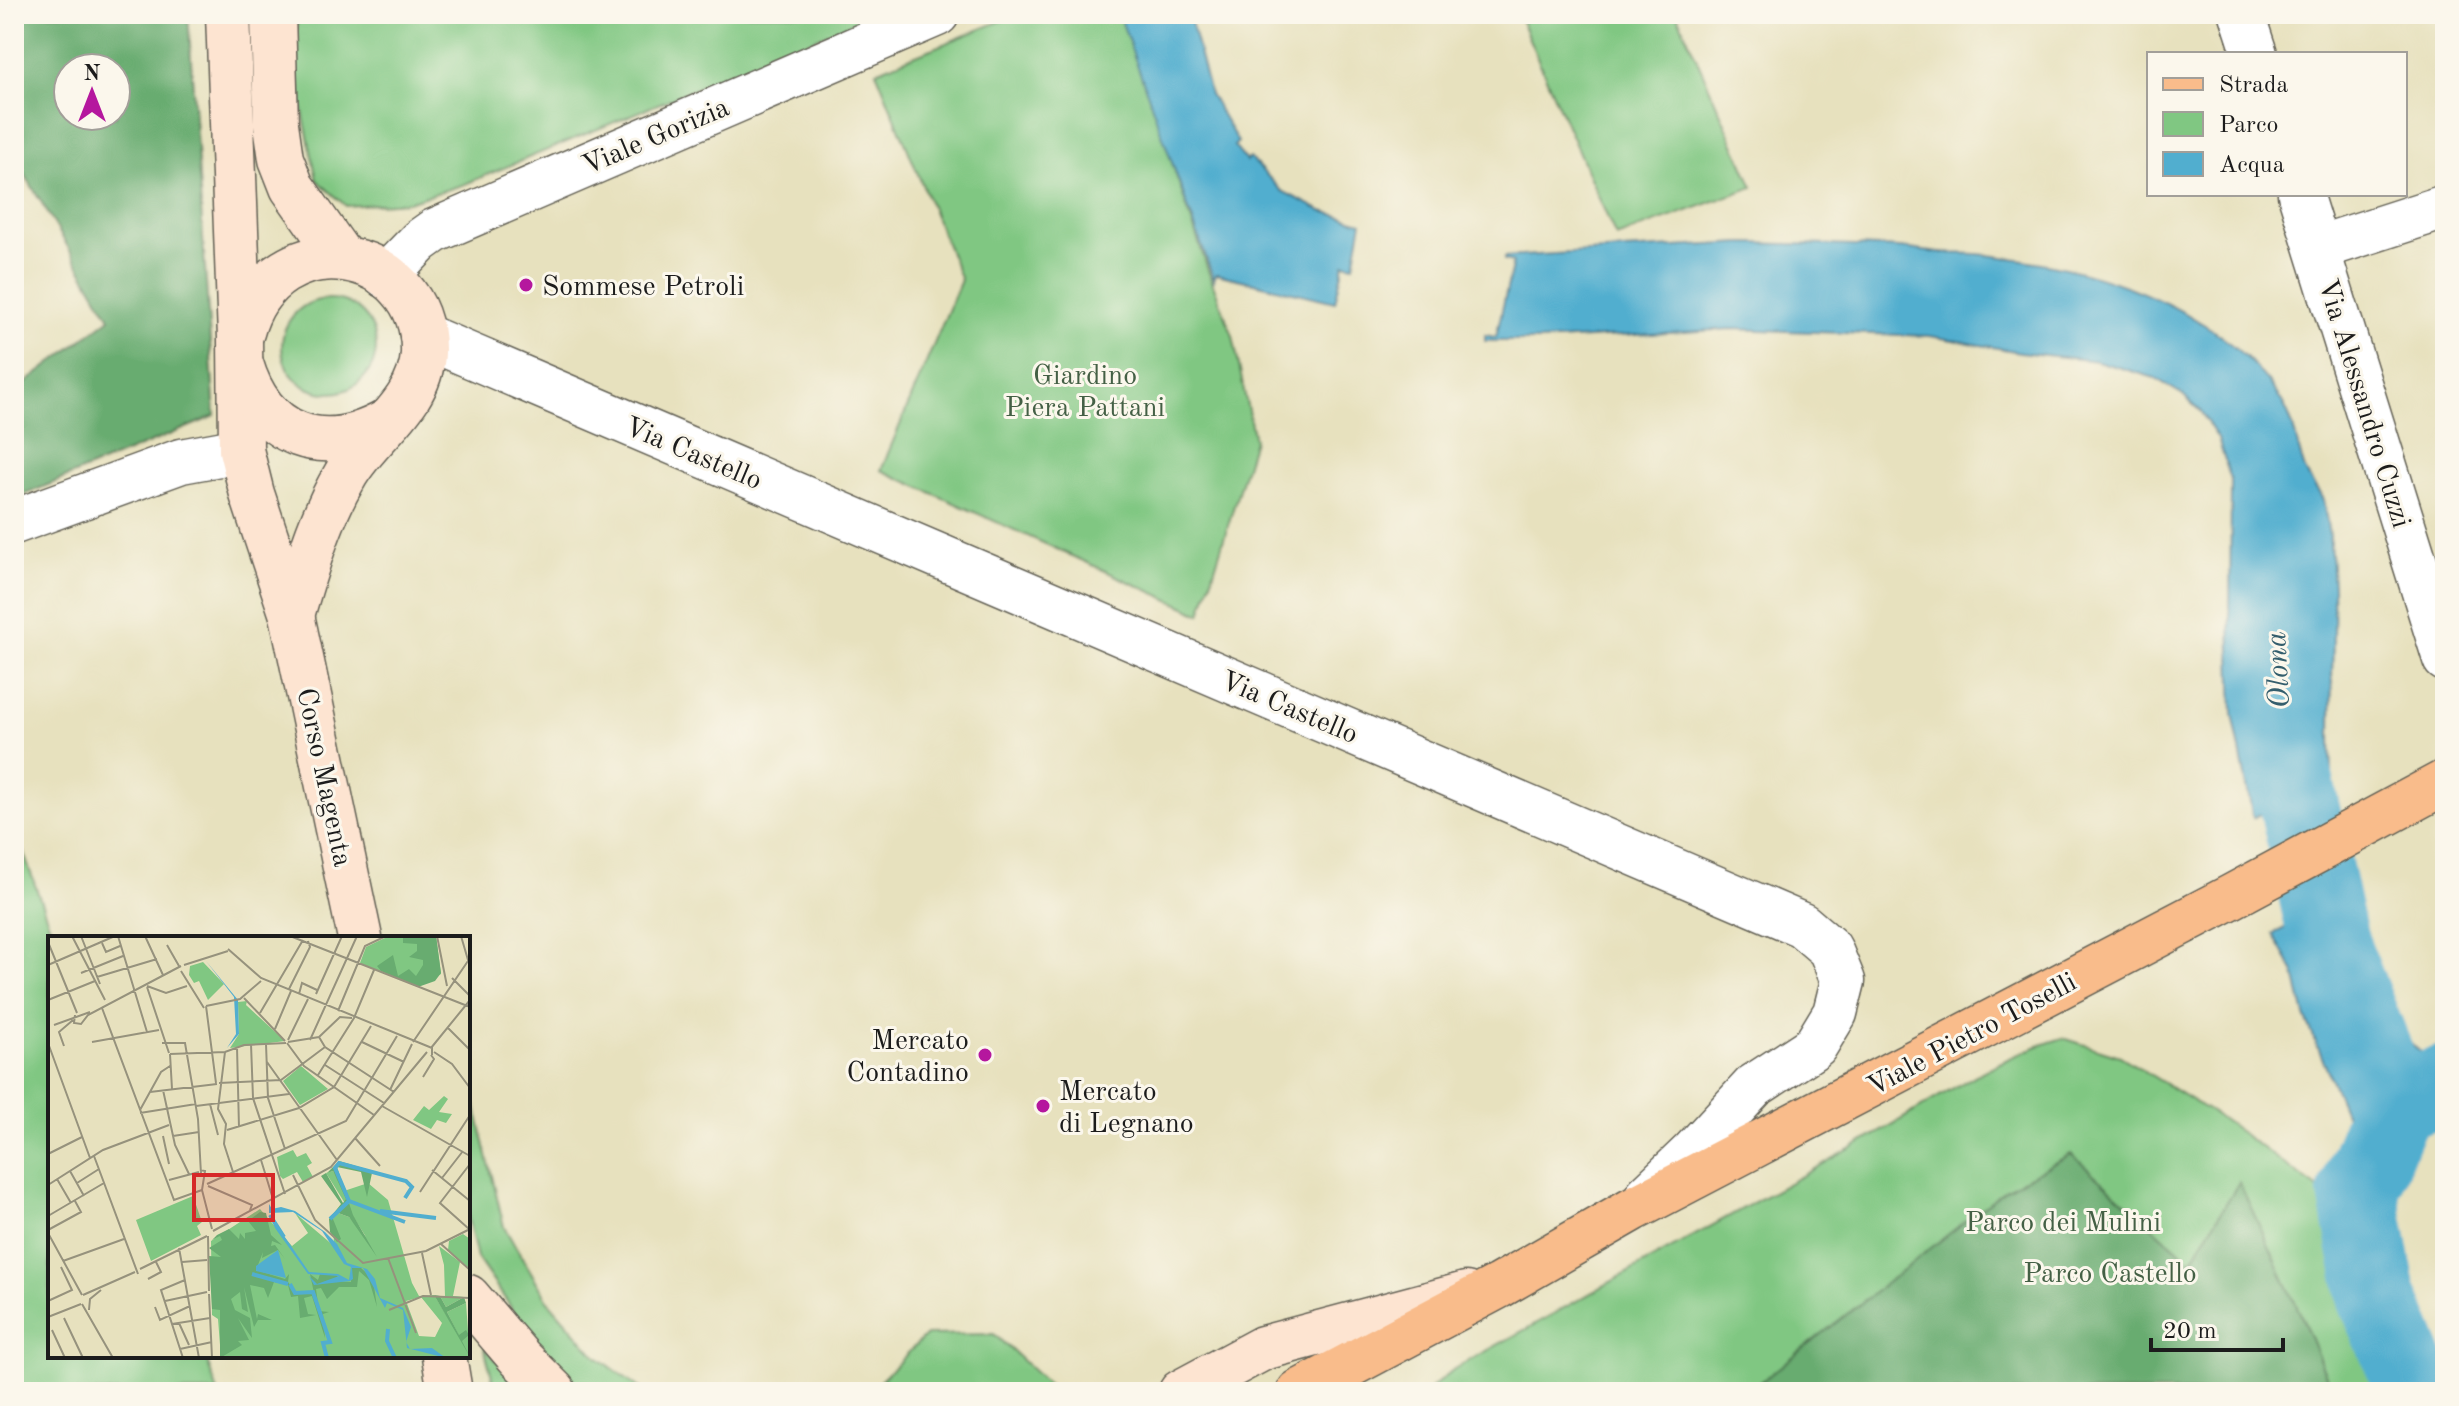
<svg xmlns="http://www.w3.org/2000/svg" width="2459" height="1406" font-family="'Old Standard TT',serif">
<style>
.green{fill:#80c782;stroke:#4e724f;stroke-width:2}
.forest{fill:#68ac70;stroke:#426446;stroke-width:2;fill-rule:evenodd}
.water{fill:#51aecf;stroke:#366576;stroke-width:2}
.lines{fill:none;stroke-linecap:round;stroke-linejoin:round}
.river{stroke:#51aecf;stroke-width:80}
.street-casing{stroke:#636155;stroke-width:47}
.secondary-casing{stroke:#636155;stroke-width:47}
.primary-casing{stroke:#636155;stroke-width:47}
.street{stroke:#fff;stroke-width:44}
.secondary{stroke:#fde4d1;stroke-width:44}
.primary{stroke:#f9bc8b;stroke-width:44}
.poi-dot{fill:#b5179e;stroke:#fbf7ec;stroke-width:3}
.labels{text-anchor:middle;stroke-width:6;stroke-linejoin:round;paint-order:stroke}
.street-label{font-size:28px;fill:#1c1c1c;stroke:#fbf7ec}
.poi-label{font-size:28px;fill:#1c1c1c;stroke:#fbf7ec;text-anchor:start}
.park-label{font-size:28px;fill:#446045;stroke:#fbf7ec}
.water-label{font-size:30px;font-style:italic;fill:#345e6d;stroke:#fbf7ec}
.inset-river{fill:none;stroke:#51aecf;stroke-width:4}
.inset-road{fill:none;stroke:#96927d;stroke-width:2}
.view{fill:#d62828;fill-opacity:0.15;stroke:#d62828;stroke-width:4}
.inset-edge{fill:none;stroke:#1c1c1c;stroke-width:4}
</style>
<rect width="100%" height="100%" fill="#fbf7ec"/>
<filter id="ink" filterUnits="userSpaceOnUse"><feTurbulence type="fractalNoise" baseFrequency=".0125" numOctaves="2"/><feDisplacementMap in="SourceGraphic" scale="16" xChannelSelector="R" yChannelSelector="G"/><feConvolveMatrix kernelMatrix="1 2 1 2 8 2 1 2 1" color-interpolation-filters="sRGB"/></filter>
<filter id="wash" filterUnits="userSpaceOnUse"><feTurbulence type="fractalNoise" baseFrequency=".006" numOctaves="4" result="noise"/><feDisplacementMap in="SourceGraphic" scale="32" xChannelSelector="R" yChannelSelector="G"/><feGaussianBlur stdDeviation="1.8" result="paint"/><feColorMatrix in="noise" values="0 0 0 0 0 0 0 0 0 0 0 0 0 0 0 0 0 1.4 0 .05"/><feComposite in="paint" operator="in"/></filter>
<g filter="url(#wash)">
<rect width="100%" height="100%" fill="#e7e1be"/>
<g class="green">
<path d="M298,14H875L465,184L408,202L346,206L317,180L292,59Z"/>
<path d="M1018,14H1122L1210,276L1233,336L1254,440L1201,614L881,470L961,280L876,71Z"/>
<path d="M1518,14H1677L1753,187L1616,237Z"/>
<circle cx="329" cy="346" r="47"/>
<path d="M14,826L54,938H50V1356H205L218,1392H14Z"/>
<path d="M2063,1038L2120,1056L2222,1119L2338,1203L2336,1242L2392,1392H1426L1454,1369C1589,1294 1724,1219 1859,1144C1926,1107 1989,1059 2063,1038Z"/>
<path d="M470,1083L504,1227L549,1302L596,1356L645,1392H586L572,1382L523,1325L477,1258L468,1219V1084Z"/>
<path d="M994,1334L1056,1392H876L880,1381L926,1335Z"/>
<path d="M484,1347L526,1392H496Z"/>
</g>
<g class="forest">
<path d="M14,14H188L215,416L14,499V392L110,318L14,156ZM68,68H116V116H68Z"/>
<path d="M2071,1154L2191,1261L2239,1182L2300,1313L2333,1392H1748L2006,1189Z"/>
</g>
<g class="water">
<path d="M1119,14H1189L1210,94L1238,142L1234,146L1246,161L1250,158L1282,191L1322,211L1362,222L1354,265L1344,263L1335,302L1216,274L1214,280Z"/>
<path d="M1742,243C1794,244 1847,245 1899,248C1913,249 1927,252 1941,253C1953,254 1965,253 1977,254C2085,264 2216,302 2279,397C2295,420 2296,445 2305,470C2309,482 2320,490 2323,501C2343,591 2327,682 2332,773L2253,818L2233,714L2230,620L2231,480L2218,439L2200,411L2183,395L2155,378L2097,361L2020,352L1930,336L1731,329L1541,341H1485V335L1496,337L1513,262L1504,260V257Z"/>
<path d="M2346,897C2353,925 2359,955 2370,981C2377,996 2408,1045 2421,1052C2428,1056 2438,1056 2445,1054V1116L2397,1152L2379,1183L2354,1173L2357,1158L2352,1130L2305,1016L2294,971L2273,934Z"/>
<path d="M2344,1213L2372,1222L2377,1289L2403,1359L2419,1392H2388L2349,1294Z"/>
</g>
<g class="lines">
<g class="river">
<path d="M2273,686L2329,943L2393,1104L2445,1085"/>
<path d="M2393,1104L2358,1192L2377,1295L2417,1392"/>
</g>
</g>
</g>
<g filter="url(#ink)">
<g class="lines">
<g class="street-casing">
<g id="street">
<path d="M2242,14L2255,54"/>
<path d="M2300,194L2445,659"/>
<path d="M2318,248L2445,207"/>
<path d="M386,276L420,241L434,231L937,14"/>
<path d="M422,335L1802,925L1830,949L1843,981L1835,1013L1815,1046L1754,1086L1693,1152L1647,1196"/>
<path d="M14,522L181,461L241,450"/>
</g>
</g>
<g class="secondary-casing">
<g id="secondary">
<path d="M228,14L240,338L241,450L252,494L292,615L360,938"/>
<path d="M273,14L276,124L281,159L292,187L342,258"/>
<path d="M242,332C273,218 426,245 423,353C421,404 370,433 346,474C319,519 307,566 292,615"/>
<path d="M241,364C263,438 323,458 388,421"/>
<path d="M468,1297L520,1358L554,1392"/>
<path d="M444,1356L450,1392"/>
<path d="M1181,1392L1263,1348L1466,1294"/>
</g>
</g>
<g class="primary-casing">
<path id="primary" d="M1299,1392L1499,1286L1633,1209L2231,897L2445,782"/>
</g>
<use href="#street" class="street"/>
<use href="#secondary" class="secondary"/>
<use href="#primary" class="primary"/>
</g>
</g>
<g class="poi-dot">
<circle cx="526" cy="285" r="8"/>
<circle cx="985" cy="1055" r="8"/>
<circle cx="1043" cy="1106" r="8"/>
</g>
<g class="labels">
<g class="street-label">
<text transform="translate(655 135) rotate(-23)" y="10">Viale Gorizia</text>
<text transform="translate(2366 403) rotate(73)" y="10">Via Alessandro Cuzzi</text>
<text transform="translate(694 452) rotate(23)" y="10">Via Castello</text>
<text transform="translate(1290 706) rotate(23)" y="10">Via Castello</text>
<text transform="translate(326 777) rotate(78)" y="10">Corso Magenta</text>
<text transform="translate(1971 1033) rotate(-28)" y="10">Viale Pietro Toselli</text>
</g>
<g class="poi-label">
<text x="542" y="295">Sommese Petroli</text>
<text x="969" y="1049" text-anchor="end">Mercato<tspan x="969" dy="32">Contadino</tspan></text>
<text x="1059" y="1100">Mercato<tspan x="1059" dy="32">di Legnano</tspan></text>
</g>
<g class="park-label">
<text x="1085" y="384">Giardino<tspan x="1085" dy="32">Piera Pattani</tspan></text>
<text x="2063" y="1231">Parco dei Mulini</text>
<text x="2110" y="1282">Parco Castello</text>
</g>
<g class="water-label">
<text transform="translate(2277 670) rotate(-93)" y="10">Olona</text>
</g>
</g>
<g transform="translate(48 936)">
<rect width="422" height="422" fill="#e7e1be"/>
<path d="M341,0H388L393,38L370,51L312,27L318,11ZM155,26L176,48L160,64L151,45L146,47L141,39L142,30ZM199,65L198,69L237,105L182,112L191,98L190,66ZM253,130L280,153L252,169L235,145ZM396,160L400,163L391,176L404,178L398,187L389,184L383,193L365,184L376,170L381,174ZM245,214L249,221L258,217L264,227L259,230L265,241L255,246L249,236L235,243L232,240L229,221ZM285,235L296,255L320,247L340,264L364,347L371,360L386,359L411,400L399,376L418,367L422,422H173L170,383L164,379L163,305L212,273L244,310L260,297L247,277L286,310L285,283L290,277L301,281L318,301L278,237ZM373,361L394,387L387,401L371,400L358,365ZM145,260L154,286L149,290L153,299L103,325L88,284ZM415,298L422,303V333L400,314L401,305ZM391,310L412,326L405,360L416,361L398,371L392,360H397L396,329Z" fill="#80c782" fill-rule="evenodd"/>
<path d="M355,0H388L393,37L387,45L370,51L333,35L329,30L345,19L350,40L361,33L368,40L375,29V24L361,21L369,15V8L355,7ZM291,225L332,237H324L319,261L313,236L289,231L305,279L329,321L301,281L290,277L285,283L293,303L289,306L282,296L281,283L293,268L273,240L278,237L295,267L298,263L285,235L279,237ZM212,276L218,277L223,299L234,309L224,305L223,310L227,309L237,323L230,314L214,322L215,316L208,334L237,343L241,338L240,346L249,358L266,357L262,338L270,344L272,338L289,339L291,344L280,345L303,346L304,332H313L325,343L329,371L321,344L311,335L309,351H291L279,363L273,352L268,353L271,375L281,376L275,378L277,402L264,360L256,362L260,378L268,379L252,382L250,360L243,361L240,349L226,346L220,362L216,352L202,349L209,383L210,378L224,384H210L206,391L196,351L200,376L194,373L192,356L183,363L187,374L202,382L204,402L190,382L201,404L190,405L194,409L172,422V374L164,373L161,320L173,321L161,312L174,304L172,300L164,304L169,299L181,293L191,303L192,297L197,303V297L208,295L200,285ZM386,359L392,360L398,371L416,361L418,367L399,376L411,399L418,394L421,399L414,405L422,421Z" fill="#68ac70"/>
<path d="M158,25L190,64L191,98L179,112L188,98L186,61ZM221,268L224,273L233,271L247,275L277,296L289,308L299,327L319,333L327,343L332,362L355,372L363,391L358,406L362,413L384,412L398,422L359,412L355,374L339,367L337,372L315,332H304L305,343L302,345L266,349L261,340L269,348L291,340L260,338L227,292L221,278L261,336L290,338L301,344L303,331L296,328L274,295L245,276L221,277ZM230,314L238,342L208,335V330Z" fill="#51aecf"/>
<path class="inset-river" d="M301,265L287,232L291,227L358,245L364,251L357,262M332,275L388,282M222,279L236,301M282,283L301,265L357,286M204,338L240,348M242,348L247,357L265,356L282,406L275,407L279,422M340,393L339,405L347,422"/>
<path class="inset-road" d="M24,0L57,64M33,0L52,48M70,0L99,96M97,0L115,39M242,0L422,71M389,0L399,50M413,0L420,24M0,6L29,77M54,7L58,16L72,10M119,9L131,30M180,13L213,42L384,112V119M0,29L67,0M136,29L180,15M133,35L156,72M33,37L75,20M49,41L109,23M404,42L422,60M99,50L118,57L139,50M99,51L121,117M241,53L262,11L260,5M251,58L254,47L269,54M268,58L294,0M196,62L237,105M0,64L47,45M158,70L168,147M158,70L192,63L213,45M54,72L126,264L154,254M290,75L317,10L338,0M212,77L255,4M27,79L26,87L33,88L40,79L133,30M6,89L42,76M400,92L422,114M227,93L243,55M271,101L277,111L346,156M240,104L260,63M262,104L309,0M44,106L111,94M240,106L271,101L292,81L304,82M314,106L356,126M365,106L422,22M0,107L42,222M114,107H137L150,183L153,238M239,107L256,130L326,179M203,108L205,162L237,258M218,108L220,162L237,213M16,110L11,96L25,84M189,111L191,192M383,112L422,64M177,116L170,173L178,188L176,208L185,236M386,116L404,128L422,152M122,118L177,116L196,109L238,107M122,118L124,153M219,126L289,224M277,129L336,167M270,139L306,82L326,34M375,141L386,123L383,119M171,147L233,144L277,111M115,154L127,209L141,238M342,154L364,108M102,156L169,148M162,168L170,199M148,170L241,158M334,170L422,220M92,174L113,136L122,130M92,177L148,168M179,194L251,172L286,151L323,90M115,200L121,228M125,200L151,196M307,202L332,230M0,218L34,201M46,220L90,338M213,224L225,263M152,234L157,235L154,254L164,293M384,234L422,265M22,235L36,260M245,239L267,284L315,327L378,315L422,293M394,242L415,215M9,243L23,267M121,244L151,236M29,247L51,233M159,248L298,185L349,100M0,249L55,214L121,189M160,250L204,269L202,274M372,256L422,179M0,280L56,247M421,293L392,267L422,228M0,294L33,276L27,265M165,295L283,231L379,116M0,297L34,359M160,300L161,355M393,308L422,334M131,312L151,422M374,317L383,359M340,322L368,397M15,325L76,303M134,326L159,324M92,333L159,300M100,343L113,336L108,326M161,358L164,422M35,359L87,336M0,365L24,354L13,331M117,365L159,356M34,368L65,422M107,371L112,384L142,370M41,374L42,363L53,354M341,374L375,360L422,362M0,381L33,368M16,382L35,422M131,387L141,409M124,388L162,382M4,394L17,422M132,413L164,406M135,422L113,354L137,344"/>
<path class="view" d="M146,239H225V284H146Z"/>
<rect width="422" height="422" class="inset-edge"/>
</g>
<rect width="2459" height="1406" fill="none" stroke="#fbf7ec" stroke-width="48"/>
<rect x="2147" y="52" width="260" height="144" fill="#fbf7ec" stroke="#a29f99" stroke-width="2"/>
<rect x="2163" y="78" width="40" height="12" fill="#f9bc8b" stroke="#a29f99" stroke-width="2"/>
<text x="2219" y="92" font-size="24" fill="#1c1c1c">Strada</text>
<rect x="2163" y="112" width="40" height="24" fill="#80c782" stroke="#a29f99" stroke-width="2"/>
<text x="2219" y="132" font-size="24" fill="#1c1c1c">Parco</text>
<rect x="2163" y="152" width="40" height="24" fill="#51aecf" stroke="#a29f99" stroke-width="2"/>
<text x="2219" y="172" font-size="24" fill="#1c1c1c">Acqua</text>
<g transform="translate(92 92)"><circle r="38" fill="#fbf7ec" stroke="#a29f99" stroke-width="2"/>
<path d="M0-6L14 30L0 20L-14 30Z" fill="#b5179e"/>
<text y="-12" font-size="22" font-weight="bold" text-anchor="middle" fill="#1c1c1c">N</text>
</g>
<path d="M2151 1338v12h132v-12" fill="none" stroke="#1c1c1c" stroke-width="4"/>
<text x="2163" y="1338" font-size="24" fill="#1c1c1c" stroke="#fbf7ec" stroke-width="6" paint-order="stroke">20 m</text>
</svg>
